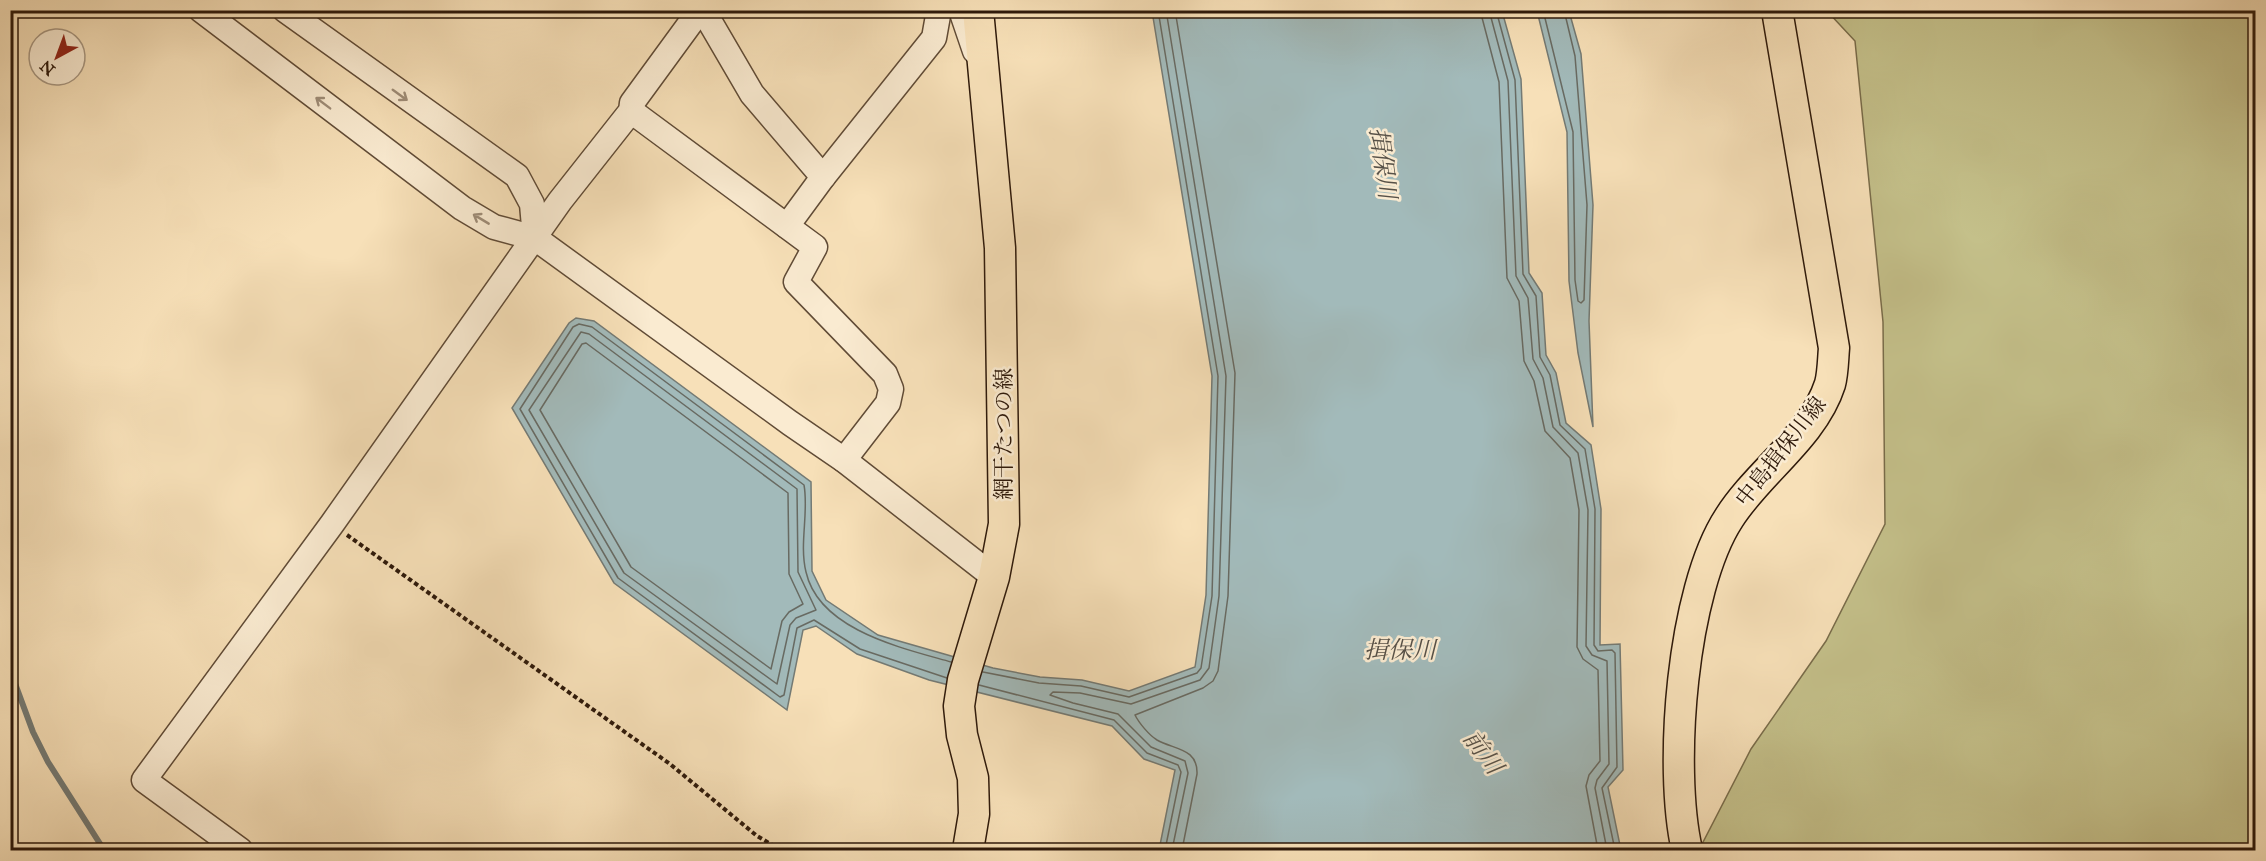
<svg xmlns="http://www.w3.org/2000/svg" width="2266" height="861" font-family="'IM FELL Great Primer','Noto Serif JP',serif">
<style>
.green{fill:#c4c08a;stroke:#796c4a;stroke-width:1.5}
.water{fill:#a2baba;stroke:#747a74;stroke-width:1.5}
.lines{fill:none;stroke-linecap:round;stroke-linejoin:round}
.shore{stroke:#686a62;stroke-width:1.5}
.stream{stroke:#747a74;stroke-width:6}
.minor-casing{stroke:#604b36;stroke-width:27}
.major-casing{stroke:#2e190a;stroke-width:33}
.path{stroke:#2e190a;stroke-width:4;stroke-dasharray:4.5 3;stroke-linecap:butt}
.minor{stroke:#faebd1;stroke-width:24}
.major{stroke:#f7e0b8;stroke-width:30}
.oneway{stroke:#9e8c77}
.labels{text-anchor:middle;stroke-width:5;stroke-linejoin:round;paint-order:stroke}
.street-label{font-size:22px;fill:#2e190a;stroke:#faebd1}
.water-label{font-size:24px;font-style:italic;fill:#575148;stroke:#faebd1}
</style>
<rect width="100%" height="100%" fill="#f7e0b8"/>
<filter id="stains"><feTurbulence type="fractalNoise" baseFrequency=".00333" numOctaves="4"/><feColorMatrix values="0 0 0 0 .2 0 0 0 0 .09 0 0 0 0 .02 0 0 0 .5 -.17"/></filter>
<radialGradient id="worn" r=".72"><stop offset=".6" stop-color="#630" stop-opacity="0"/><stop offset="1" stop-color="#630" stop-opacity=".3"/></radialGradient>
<path class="green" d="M1827,11H2255V850H1699L1751,749L1826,641L1885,524L1883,322L1855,41Z"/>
<g class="water">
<path d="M1152,11H1502L1521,79L1529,273L1542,293L1546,355L1556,373L1566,423L1591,445L1601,509L1600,645L1620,644L1623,770L1608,787L1621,850H1159L1175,770L1144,759L1112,726L929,680L857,654L816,626L803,630L787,710L614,583L512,408L569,323L576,318L594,321L811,482L812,571L826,600L878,635L993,668L1040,677L1082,680L1129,691L1195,667L1206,595L1212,376Z"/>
<path d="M1537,11H1569L1581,54L1593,205L1589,321L1593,427L1578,353L1569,281L1567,132Z"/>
</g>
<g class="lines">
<g class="shore">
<path d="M1166,10L1226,376L1219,596L1209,668L1200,680L1131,704L1080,693L1053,692L1050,695L1073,703L1118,714L1151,747L1185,761L1188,773L1172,850"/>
<path d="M1175,10L1235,373L1228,596L1218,671L1213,681L1203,688L1135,715C1139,723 1149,735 1157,740C1175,750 1198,748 1197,774L1182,850"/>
<path d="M1480,10L1499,82L1507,278L1519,301L1524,361L1534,381L1545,431L1570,458L1579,510L1577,647L1583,659L1598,670L1600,761L1589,775L1586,786L1598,850"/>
<path d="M1489,10L1508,81L1516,276L1528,298L1533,359L1543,378L1553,427L1578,453L1588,510L1586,646L1592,655L1607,661L1609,764L1597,780L1595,788L1607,850"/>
<path d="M1496,10L1515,80L1523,274L1536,296L1540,357L1550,375L1560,425L1585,449L1595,509L1594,645L1598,651L1612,650L1615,653L1617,767L1602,788L1615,850"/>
<path d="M1543,10L1573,132L1575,280L1578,301L1581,303L1584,300L1587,205L1575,56L1564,10"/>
<path d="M581,332L589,334L797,489L798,572L816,610L796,618L790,625L777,684L624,573L529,410Z"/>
<path d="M586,343L788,493L789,574L803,604L789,612L782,621L771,669L631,567L540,410L582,344Z"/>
<path d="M983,672L1039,683L1081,686L1129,697L1197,673L1201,668L1212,596L1218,376L1158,10"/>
<path d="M947,678L860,649L814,620L797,628L784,695L780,697L618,578L520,409L573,327L579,324L592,327L804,485C809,512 799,544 806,572C819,630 902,648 951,662"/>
<path d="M979,685L1114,720L1147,753L1178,765L1181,772L1165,850"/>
</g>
<path class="stream" d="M10,670L33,732L48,762L104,850"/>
<g class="minor-casing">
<g id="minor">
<path d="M201,10L462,208L494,227L535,238L790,423L844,460L994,577"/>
<path d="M285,10L517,176L532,204L535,238"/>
<path d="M703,10L752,94L823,177"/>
<path d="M961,10L975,51"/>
<path d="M631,111L815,247L796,282L885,374L891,389L888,403L844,460"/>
<path d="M787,226L823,177L934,38L939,10"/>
<path d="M240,850L144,780L332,524L560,201L631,111L632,103L700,10"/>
</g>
</g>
<g class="major-casing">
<g id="major">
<path d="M968,850L974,814L973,778L962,735L959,706L963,680L994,577L1004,524L1000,248L978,10"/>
<path d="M1687,850C1668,767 1682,590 1729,518C1758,472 1813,437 1830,384C1833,373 1833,359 1834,348L1777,10"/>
</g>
</g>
<path class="path" d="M347,535L670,764L757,836L781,850"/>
<use href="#minor" class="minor"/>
<use href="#major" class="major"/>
</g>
<defs><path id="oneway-shaft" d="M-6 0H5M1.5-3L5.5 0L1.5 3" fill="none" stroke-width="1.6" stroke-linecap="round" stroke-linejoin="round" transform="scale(1.5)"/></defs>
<g class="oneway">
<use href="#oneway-shaft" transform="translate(400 95) rotate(36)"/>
<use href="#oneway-shaft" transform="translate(323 103) rotate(-143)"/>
<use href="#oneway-shaft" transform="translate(481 219) rotate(-149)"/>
</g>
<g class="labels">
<g class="street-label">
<text transform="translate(1003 434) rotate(-90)" y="8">網干たつの線</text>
<text transform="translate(1780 451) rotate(-52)" y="8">中島揖保川線</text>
</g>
<g class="water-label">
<text transform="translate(1383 163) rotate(82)" y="8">揖保川</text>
<text x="1400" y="658">揖保川</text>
<text transform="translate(1483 752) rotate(53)" y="8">前川</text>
</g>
</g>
<rect width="2266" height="861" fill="none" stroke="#f7e0b8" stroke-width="36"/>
<rect x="12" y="12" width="2242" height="837" fill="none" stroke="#2e190a" stroke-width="3"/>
<rect x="18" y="18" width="2230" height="825" fill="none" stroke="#2e190a" stroke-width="1.5"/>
<g transform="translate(57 57) rotate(221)"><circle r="28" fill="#faebd1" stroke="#a89781" stroke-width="1.5"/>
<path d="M0-4.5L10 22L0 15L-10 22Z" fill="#8f2418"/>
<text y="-9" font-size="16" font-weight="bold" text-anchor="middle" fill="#2e190a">N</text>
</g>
<rect width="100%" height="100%" filter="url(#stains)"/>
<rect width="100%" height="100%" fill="url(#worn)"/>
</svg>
